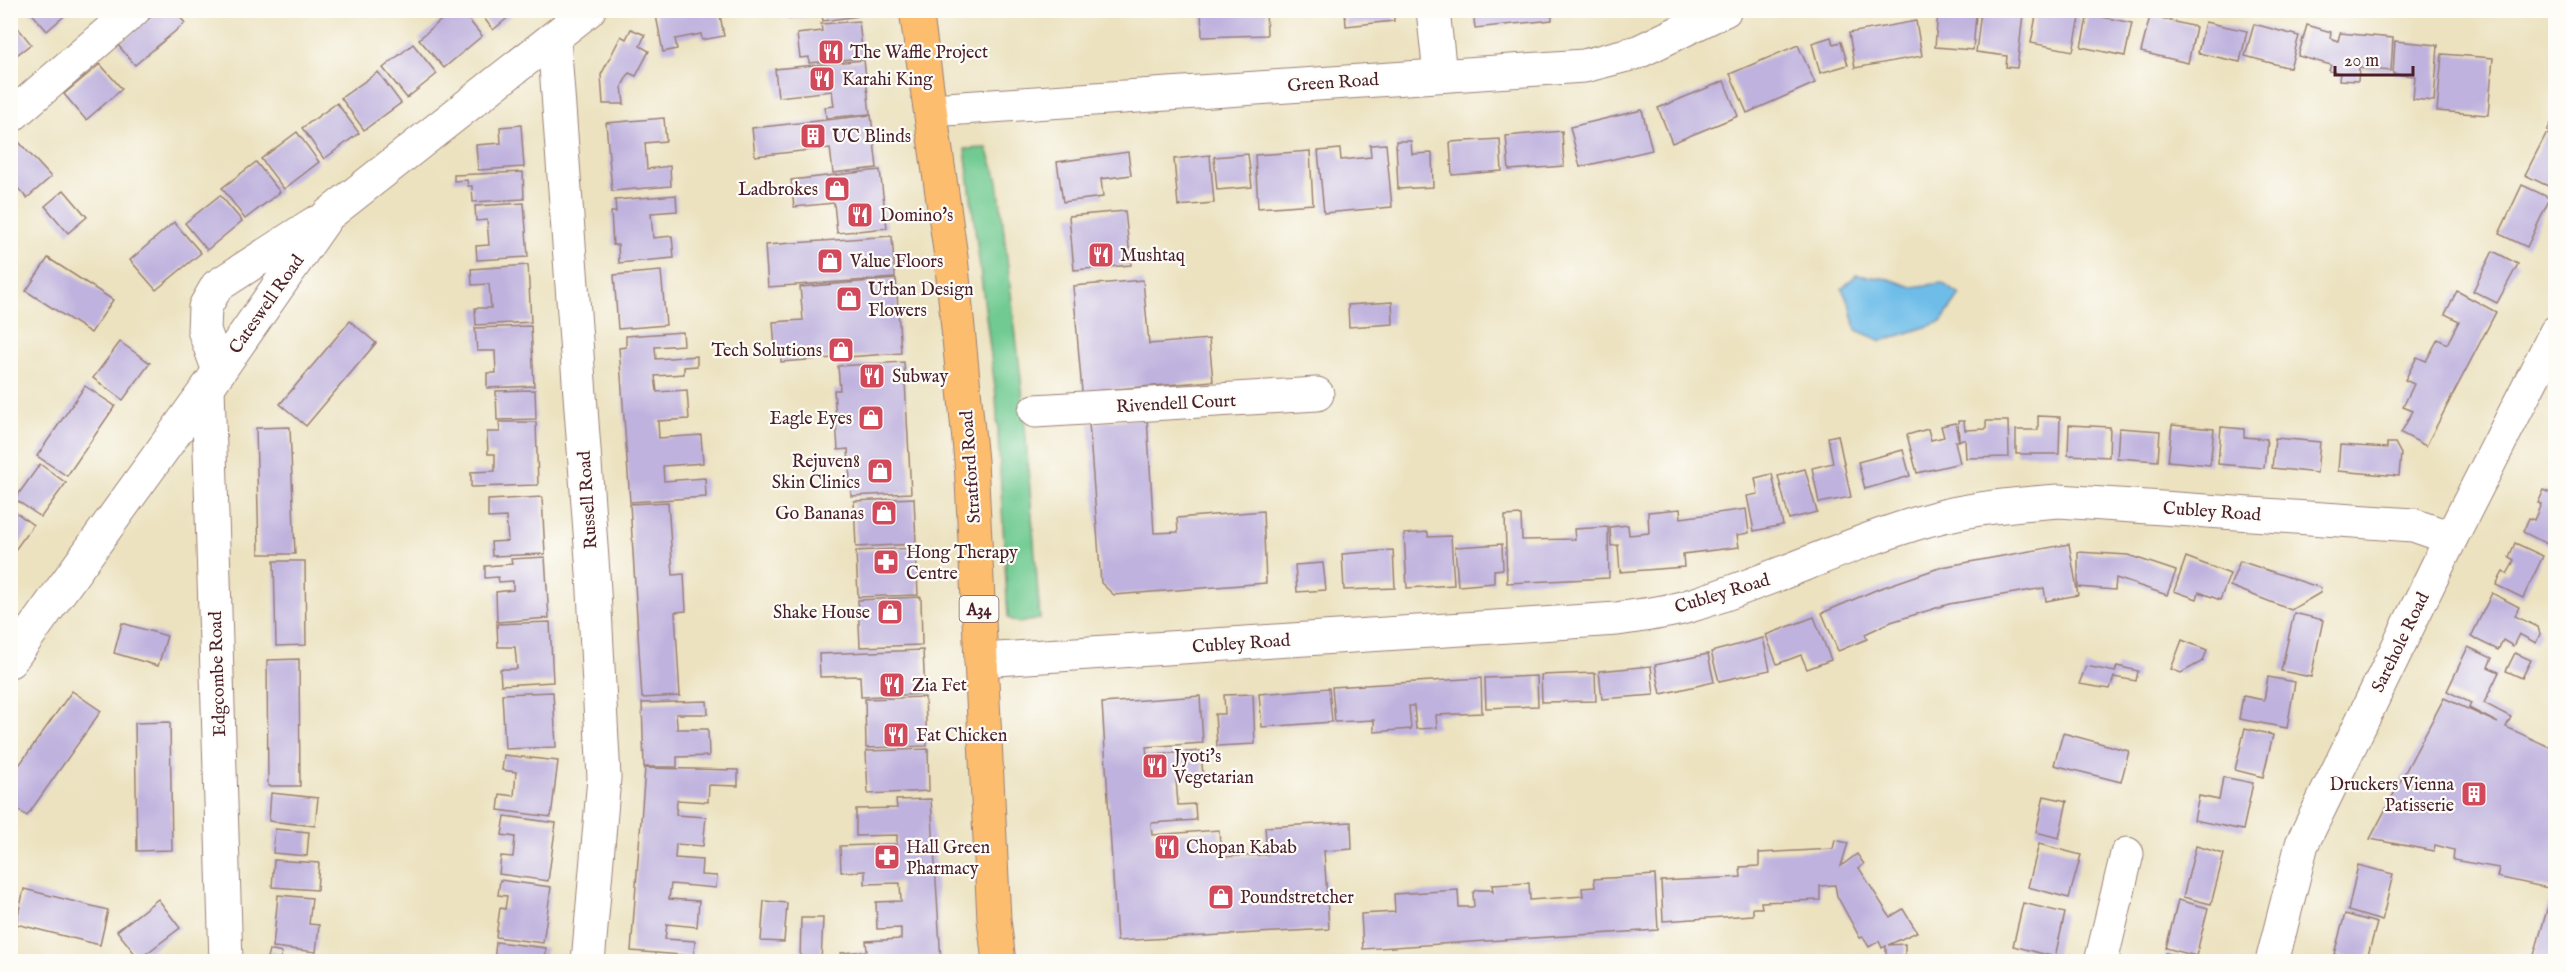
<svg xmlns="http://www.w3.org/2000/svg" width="2566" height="972" font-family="'IM FELL English',serif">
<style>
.green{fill:#70ca91;stroke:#5d745e;stroke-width:1.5}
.water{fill:#6ebde9;stroke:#5c6e8a;stroke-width:1.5}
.building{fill:#bfb2de}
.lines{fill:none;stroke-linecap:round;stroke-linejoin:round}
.minor-casing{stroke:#9b8076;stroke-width:35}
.highway-casing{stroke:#9b8076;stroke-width:35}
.minor{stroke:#fff;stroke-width:33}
.highway{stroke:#fcbd6e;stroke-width:33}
.labels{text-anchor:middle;stroke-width:4.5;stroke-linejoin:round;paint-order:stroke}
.shield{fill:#fdfcf7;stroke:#806168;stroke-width:1.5}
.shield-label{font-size:16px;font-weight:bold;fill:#4a1f2b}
.poi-label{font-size:18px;fill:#4a1f2b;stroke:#fdfcf7;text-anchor:start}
.street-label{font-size:18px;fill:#4a1f2b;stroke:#fdfcf7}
</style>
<rect width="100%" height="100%" fill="#fdfcf7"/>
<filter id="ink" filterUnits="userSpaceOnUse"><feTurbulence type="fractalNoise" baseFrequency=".0167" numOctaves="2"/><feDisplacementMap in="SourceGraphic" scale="12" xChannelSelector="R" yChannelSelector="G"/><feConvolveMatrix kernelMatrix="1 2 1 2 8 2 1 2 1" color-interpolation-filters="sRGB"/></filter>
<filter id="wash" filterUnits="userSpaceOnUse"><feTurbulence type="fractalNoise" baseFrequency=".008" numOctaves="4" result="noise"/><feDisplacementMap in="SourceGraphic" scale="24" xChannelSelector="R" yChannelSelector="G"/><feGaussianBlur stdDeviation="1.35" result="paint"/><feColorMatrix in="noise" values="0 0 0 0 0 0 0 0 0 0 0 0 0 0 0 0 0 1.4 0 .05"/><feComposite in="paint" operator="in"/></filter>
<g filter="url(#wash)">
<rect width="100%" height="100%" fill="#ece2c0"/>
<path class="green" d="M987,148L998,181L1022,388L1040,619L1019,623L1008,618L996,396L965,149Z"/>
<path class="water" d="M1856,275L1889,279L1912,287L1942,283L1960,295L1941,322L1882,341L1856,330L1851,307L1842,289Z"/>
<g id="blocks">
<g class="building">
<path d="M29,10H71L47,31Z"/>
<path d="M159,10H174L185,23L135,65L118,45Z"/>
<path d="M453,10H461L482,36L444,68L419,39Z"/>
<path d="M478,10H517L493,30Z"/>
<path d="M655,10H719L724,36L702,40L701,34L675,39L677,49L663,52Z"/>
<path d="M788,10H857L858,16L823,21L822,15L789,19Z"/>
<path d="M1201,10H1266L1267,35L1202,37Z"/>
<path d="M1393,10L1394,21L1346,26L1345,11Z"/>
<path d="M1473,10H1551L1552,20L1475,28Z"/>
<path d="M1981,10L2023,14L2017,68L2006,67L2007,56L1976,52Z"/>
<path d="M2037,10L2080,18L2073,51L2031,43Z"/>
<path d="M1938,12L1976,15L1973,50L1935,47Z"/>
<path d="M2088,14L2132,23L2125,56L2081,47Z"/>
<path d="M2150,16L2196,27L2188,63L2141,52Z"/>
<path d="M10,18L31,44L10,60Z"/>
<path d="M859,21L863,58L809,63V57L800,58L797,34L822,31L821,24Z"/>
<path d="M1916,21L1922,56L1855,68L1849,33Z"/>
<path d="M2205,22L2247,31L2240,62L2198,53Z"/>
<path d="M2254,24L2299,36L2290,68L2245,56Z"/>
<path d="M2307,25L2331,32L2330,38L2338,41L2340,33L2393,38L2391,71L2359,68L2358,81L2339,80L2340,73L2329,71L2331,65L2298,56Z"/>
<path d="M631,29L645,35L640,46L649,51L636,76L629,73L622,86L624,104H603L601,75L621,36L626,39Z"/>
<path d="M1831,37L1833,44L1841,42L1848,65L1820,73L1812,43Z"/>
<path d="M2395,41L2438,45L2434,101L2413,99L2415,76L2393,74Z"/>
<path d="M413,44L437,74L407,98L383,68Z"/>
<path d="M1798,45L1815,83L1747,113L1730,74Z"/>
<path d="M2442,54L2493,58L2488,115L2437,111Z"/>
<path d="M864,60L870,114L826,118L825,107L834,106L832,91L778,97L775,69Z"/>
<path d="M100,64L122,89L86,120L64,94Z"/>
<path d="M378,72L401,103L364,130L341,98Z"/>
<path d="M1724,81L1738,116L1672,143L1658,108Z"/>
<path d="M337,103L359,133L324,159L302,128Z"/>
<path d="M1642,110L1652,150L1580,167L1570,127Z"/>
<path d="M2556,114V135L2547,131Z"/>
<path d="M871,115L877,168L833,173L830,148L755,156L752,128Z"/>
<path d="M664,118L666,141L645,143L647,169L670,166L671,186L612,191L606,123Z"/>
<path d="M521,125L524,167L478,170L476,145L501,143L500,127Z"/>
<path d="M1562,131L1564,166L1509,170L1506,136Z"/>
<path d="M297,132L319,162L284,189L261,159Z"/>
<path d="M2546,134L2556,138V181L2552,188L2525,175Z"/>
<path d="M1500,139L1502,171L1452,175L1450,142Z"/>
<path d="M17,140L51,177L27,198L10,180V145Z"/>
<path d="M1396,141H1411L1412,154L1432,153L1433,187L1398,189Z"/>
<path d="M1386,144L1392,207L1324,213L1318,151L1340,149L1341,160L1371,157L1370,145Z"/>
<path d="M1310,151L1313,204L1258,208L1255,155Z"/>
<path d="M1128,152L1131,175L1101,179L1103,197L1063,202L1057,162Z"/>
<path d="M1248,154L1252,187L1217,190L1214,157Z"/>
<path d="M1210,155L1214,203L1178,206L1174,159Z"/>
<path d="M256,162L280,192L245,219L222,188Z"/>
<path d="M880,170L887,228L837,233L834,203L794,207L791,180Z"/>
<path d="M523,172L524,199L473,202L472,186H468L467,180L454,181V175Z"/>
<path d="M2522,185L2550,198L2527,247L2499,234Z"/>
<path d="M64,190L87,217L68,233L45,206Z"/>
<path d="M220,195L242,221L207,250L185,223Z"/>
<path d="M676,195L677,211L651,213L653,238L672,236L674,258L619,263L618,245H613L611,212H616L615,200Z"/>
<path d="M524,203L528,257L477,260L476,246L489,245L487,220L476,221L475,206Z"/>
<path d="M1125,211L1131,265L1074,270L1069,216Z"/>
<path d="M174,222L201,253L156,290L130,260Z"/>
<path d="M892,236L895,278L768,287L765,245Z"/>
<path d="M2493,251L2518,264L2497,303L2473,291Z"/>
<path d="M48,258L113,300L91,333L26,291Z"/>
<path d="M528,265L531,322L476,325L475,308H491L489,284L472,285L471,269Z"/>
<path d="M661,271L666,325L618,329L614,275Z"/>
<path d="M896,279L901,353L781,362V348H775L773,322L803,320L800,287Z"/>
<path d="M1143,280L1149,344L1209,339L1213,381L1082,392L1073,286Z"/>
<path d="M2457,291L2496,312L2426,446L2401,433L2413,411L2403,407L2414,384L2405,380L2417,357L2426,361L2438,339L2447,344L2459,321L2445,314Z"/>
<path d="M1392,302L1393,324L1349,327L1348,305Z"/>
<path d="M350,321L376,343L306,426L280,404Z"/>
<path d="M531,326L534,386L487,388V373H496L495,351H477L475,328Z"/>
<path d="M683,332L684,345L655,347L656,359L697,356V366L684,367V374L655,376L657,392L687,390L689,419L658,421L659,438L701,435L703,463L663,466L664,481L705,478L706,497L630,502L619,348L626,347V336Z"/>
<path d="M120,342L150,363L123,400L93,378Z"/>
<path d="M904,362L911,493L851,496L848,449L838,450L834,390H840L838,366Z"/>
<path d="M85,386L115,406L67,476L37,456Z"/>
<path d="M535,390L536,419L497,420L496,391Z"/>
<path d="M2038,416L2060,417L2059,454H2016V430H2038Z"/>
<path d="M1147,418L1154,533L1178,532L1177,518L1263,511L1266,583L1114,595L1101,583L1089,423Z"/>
<path d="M1958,421H1964L1965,430L1986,429V421H2008L2009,457L1966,458L1965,440H1959Z"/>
<path d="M499,422H536L538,485L471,487V472L495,471V454H488L487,432H500Z"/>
<path d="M1955,423L1959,441H1955L1960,463L1917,473L1907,435L1928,429L1931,440L1944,437L1941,426Z"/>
<path d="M2069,425L2110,427L2109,457L2068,455Z"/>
<path d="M2172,425L2214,429L2210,465L2168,461Z"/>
<path d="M290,427L295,554H259L256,428Z"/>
<path d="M2221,427L2244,429V437L2267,439L2264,468L2218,464Z"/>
<path d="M2119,428L2160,431L2158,461L2117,458Z"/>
<path d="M1838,435L1851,497L1819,503L1812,468L1833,463L1828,437Z"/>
<path d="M2275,438L2320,442L2317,473L2272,468Z"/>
<path d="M2387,443H2395L2401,454L2399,476L2338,471L2340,445L2387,448Z"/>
<path d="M1903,450L1910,476L1865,489L1858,462Z"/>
<path d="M40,464L66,483L41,517L15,499Z"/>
<path d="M1805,469L1817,512L1789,519L1778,476Z"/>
<path d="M1772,474L1783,525L1754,531L1747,496L1758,494L1755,478Z"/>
<path d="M2544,490L2556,495V532L2549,545L2523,532L2529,518L2534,520L2541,504L2538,503Z"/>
<path d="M542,497L545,554L492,556L491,542L508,541L506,517L488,518V500Z"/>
<path d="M914,498L916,544L856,547L854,501Z"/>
<path d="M668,502L673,575L684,574L686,611L675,612L680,696L642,698L630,504Z"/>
<path d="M10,508L33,525L10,557Z"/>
<path d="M1680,509L1681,518L1746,509L1749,533L1737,535L1739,547L1683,554L1684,567L1620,572L1618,545L1611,546L1610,527L1628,525L1629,535L1649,533L1648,512Z"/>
<path d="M1521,515L1522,540L1575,539L1574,529L1608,527L1609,578L1507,583L1505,516Z"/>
<path d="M1428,532V537L1451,536L1454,585L1407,588L1404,534Z"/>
<path d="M2515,543L2543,556L2523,598L2496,585L2503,572L2507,574L2511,567L2514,560L2509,557Z"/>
<path d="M1502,544L1503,569L1494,570V583L1458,586L1455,547Z"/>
<path d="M2069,544L2078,595L2046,601L2044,588L1949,604L1891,622L1865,634L1867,639L1838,651L1822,613L1878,589L1942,567Z"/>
<path d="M916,548L918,595L858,597L856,551Z"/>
<path d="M1393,550L1395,588L1344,590L1342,554Z"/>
<path d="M2078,552L2128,555L2176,571L2167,595L2116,578L2115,590L2078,587Z"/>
<path d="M545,557L549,618L497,622L496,592L513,590V581L499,582L498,577L485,578V566L512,564L511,559Z"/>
<path d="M2186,557L2230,574L2220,600L2199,592L2197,599L2174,591Z"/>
<path d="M274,561H305L306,645L276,646Z"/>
<path d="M2240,561L2321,588L2320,593L2291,610L2230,586Z"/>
<path d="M1323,563L1326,590L1297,592L1295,565Z"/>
<path d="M2492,593L2519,607L2515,616L2538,627L2540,634L2536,643L2519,634L2513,646L2503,640L2498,650L2471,637Z"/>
<path d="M921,597L922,645L860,647L858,600Z"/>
<path d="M2294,613L2323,620L2311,677L2281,671Z"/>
<path d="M1814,617L1831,660L1807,669L1801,655L1777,664L1766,635Z"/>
<path d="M550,622L553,682L501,685L500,669H517L515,647H498L497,624Z"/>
<path d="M122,623L167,636L158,666L114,653Z"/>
<path d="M1763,638L1770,670L1719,681L1711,652Z"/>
<path d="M2182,640L2207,650L2203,661L2181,673L2171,669Z"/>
<path d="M2468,647L2492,658L2488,667L2499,672L2484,703L2511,717L2506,727L2556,750V962H2532L2553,889L2497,877L2499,868L2453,860L2454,850L2435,845L2434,851L2370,839L2444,698L2498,723L2469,708L2471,703L2447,691Z"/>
<path d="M923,650L925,694L861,697L860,676L820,677L819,654Z"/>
<path d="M2515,653L2531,660L2522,678L2506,671Z"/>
<path d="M1708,654L1714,682L1661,694L1655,665Z"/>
<path d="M299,659L300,786H268L267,660Z"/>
<path d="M1651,666L1654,695L1602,699L1599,671Z"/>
<path d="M2086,666L2115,672L2117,666L2138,671L2136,681L2114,677L2110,689L2079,684Z"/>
<path d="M1595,673L1596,701L1542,702L1541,675Z"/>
<path d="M1537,676L1538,706L1486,708L1485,678Z"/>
<path d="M2268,677L2295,682L2287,728L2239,719L2243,696L2264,700Z"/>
<path d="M1481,678L1482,713L1436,715L1437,728L1416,729L1414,706H1409L1411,729L1374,732V720L1335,722L1332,687Z"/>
<path d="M1329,688L1332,722L1262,727L1259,694Z"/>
<path d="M72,691L101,711L27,816L10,804V778Z"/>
<path d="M553,692L556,747L505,749L502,694Z"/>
<path d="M1253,694L1255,744L1217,746L1215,714H1225L1224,695Z"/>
<path d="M1200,696L1203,743L1146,747L1147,755L1201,751L1203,777L1176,779L1178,805L1195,804L1196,820L1151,823L1152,835L1219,830L1221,857L1267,855L1265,827L1351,822L1352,849L1324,851L1329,929L1117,941L1102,703Z"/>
<path d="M925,697L927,746L866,748L865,699Z"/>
<path d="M707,701L708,714H676L677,724V729H708L709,756L677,757V767H644L642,703Z"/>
<path d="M170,722L172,850L137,851L135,723Z"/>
<path d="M2245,728L2273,735L2263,777L2235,770Z"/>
<path d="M2063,733L2129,751L2121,782L2054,765Z"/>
<path d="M928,749L929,791L868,794L866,751Z"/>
<path d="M504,755L558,761L551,817L498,810L500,794L514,796L516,772L502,770Z"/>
<path d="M645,768L738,770V786L709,785L708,802L677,800L676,815L706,817L703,846L676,844L675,858L702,860L701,875L717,876L716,888L671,884L669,899L699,901L697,927L667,924L665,939L695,941L694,956L631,951Z"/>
<path d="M2223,777L2253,783L2243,830L2194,820L2199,796L2219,800Z"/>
<path d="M271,793L318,798L315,826L269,821Z"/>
<path d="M2044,796L2067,801L2059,838L2036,832Z"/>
<path d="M931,799L941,962H842L841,953L867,951L866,941L901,939V928L877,929L876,902L901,901L900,883L865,884V871L841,872L840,846L897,844V835L856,836V809L897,808L896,800Z"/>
<path d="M505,816L556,823L548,881L499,874L501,856L513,857L515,837L502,835Z"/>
<path d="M275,829L309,832L307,856L273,853Z"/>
<path d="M1835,840L1848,843L1841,866L1857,854L1864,864L1859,868L1890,917L1903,909L1917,932L1888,945L1905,944V962H1861V956H1886V946L1882,948L1879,941L1869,947L1863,937L1860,938L1837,896L1835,885L1820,886V900L1761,902L1762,908H1753V915L1663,921L1661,881L1741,877L1740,867L1759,866V853L1833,849Z"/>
<path d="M2039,844L2081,855L2069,898L2028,887Z"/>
<path d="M2196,846L2224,854L2211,904L2183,897Z"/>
<path d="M274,860L319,863L317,890L272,887Z"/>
<path d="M2358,865L2393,874L2382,921L2348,911Z"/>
<path d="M1655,875L1658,930L1363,949L1361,914L1395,912L1394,894L1458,890L1459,907H1474L1473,893L1476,890H1490L1493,892L1492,885L1529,883L1530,900L1583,896L1582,888L1595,887L1594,879Z"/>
<path d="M500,880L551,887L543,943L496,937L500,908L505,909L507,896L498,895Z"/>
<path d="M24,889L108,910L100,945L16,924Z"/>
<path d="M278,895L312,898L309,924L319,925L316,952L273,947Z"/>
<path d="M158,899L180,928L139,959L117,931Z"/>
<path d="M2178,900L2208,908L2196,956L2166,948Z"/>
<path d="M764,901L787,903L784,942L761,941Z"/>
<path d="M2023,903L2065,913L2055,957L2013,946Z"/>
<path d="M2345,914L2377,923L2366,962L2334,954Z"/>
<path d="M801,918H823L821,962H800Z"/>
<path d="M496,942L546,948L545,962H494Z"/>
<path d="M269,950L282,953L279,962H266Z"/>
<path d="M2166,953L2197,961V962H2164Z"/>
</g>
</g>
</g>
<g filter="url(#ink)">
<use href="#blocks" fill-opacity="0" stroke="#9b8076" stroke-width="1.5"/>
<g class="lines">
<g class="minor-casing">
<g id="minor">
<path d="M1433,10L1440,74"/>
<path d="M554,39L593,573L604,778L588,962"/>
<path d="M931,110L1584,66L1638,52L1725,10"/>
<path d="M10,117L134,10"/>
<path d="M219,371L204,330L205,307L217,286L315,223"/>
<path d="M208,387L226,962"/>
<path d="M1035,411L1317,394"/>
<path d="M981,660L1617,619C1641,615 1666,613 1689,606C1770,582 1847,543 1928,520C1970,508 2016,504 2059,501L2413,525L2451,538"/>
<path d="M10,661L208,387L328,215L589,10"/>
<path d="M2101,962L2127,854"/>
<path d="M2272,962L2302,844L2451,538L2556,332"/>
</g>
</g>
<g class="highway-casing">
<path id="highway" d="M916,10L951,257L971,461L994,919L999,962"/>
</g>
<use href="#minor" class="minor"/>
<use href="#highway" class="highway"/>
</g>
</g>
<defs>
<g id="restaurant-square" transform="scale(1.35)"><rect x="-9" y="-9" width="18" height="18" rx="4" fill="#d1495b" stroke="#fdfcf7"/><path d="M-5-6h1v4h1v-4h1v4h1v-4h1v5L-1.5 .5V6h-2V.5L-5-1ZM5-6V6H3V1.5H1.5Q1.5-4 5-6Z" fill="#fff"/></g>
<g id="building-square" transform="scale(1.35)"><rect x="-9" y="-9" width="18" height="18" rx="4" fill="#d1495b" stroke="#fdfcf7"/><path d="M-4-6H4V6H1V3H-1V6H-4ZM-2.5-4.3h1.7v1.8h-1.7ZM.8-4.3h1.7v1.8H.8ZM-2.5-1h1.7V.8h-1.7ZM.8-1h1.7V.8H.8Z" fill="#fff"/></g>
<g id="shop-square" transform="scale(1.35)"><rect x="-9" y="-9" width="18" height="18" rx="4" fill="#d1495b" stroke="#fdfcf7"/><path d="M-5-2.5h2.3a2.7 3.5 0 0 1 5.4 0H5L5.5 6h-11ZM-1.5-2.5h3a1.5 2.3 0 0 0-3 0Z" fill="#fff"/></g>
<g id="pharmacy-square" transform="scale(1.35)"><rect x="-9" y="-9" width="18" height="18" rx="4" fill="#d1495b" stroke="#fdfcf7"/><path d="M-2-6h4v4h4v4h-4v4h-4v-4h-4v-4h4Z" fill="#fff"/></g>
</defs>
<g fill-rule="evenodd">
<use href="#restaurant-square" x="831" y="52"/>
<use href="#restaurant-square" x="822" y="79"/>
<use href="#building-square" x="813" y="136"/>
<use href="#shop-square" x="837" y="189"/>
<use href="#restaurant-square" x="860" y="215"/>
<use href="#restaurant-square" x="1101" y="255"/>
<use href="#shop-square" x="830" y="261"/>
<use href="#shop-square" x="849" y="299"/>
<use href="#shop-square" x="841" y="350"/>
<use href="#restaurant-square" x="872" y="376"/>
<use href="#shop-square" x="871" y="418"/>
<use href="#shop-square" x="880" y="471"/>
<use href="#shop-square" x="884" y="513"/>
<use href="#pharmacy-square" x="886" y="562"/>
<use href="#shop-square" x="890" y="612"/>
<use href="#restaurant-square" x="892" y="685"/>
<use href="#restaurant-square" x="896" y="735"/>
<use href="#restaurant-square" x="1155" y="766"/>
<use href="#building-square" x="2474" y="794"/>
<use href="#restaurant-square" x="1167" y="847"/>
<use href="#pharmacy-square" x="887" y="857"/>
<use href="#shop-square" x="1221" y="897"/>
</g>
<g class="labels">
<rect class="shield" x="959.5" y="596" width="39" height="26" rx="4.5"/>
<g class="shield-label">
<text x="979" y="615">A34</text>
</g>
<g class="poi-label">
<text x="850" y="58">The Waffle Project</text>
<text x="842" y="85">Karahi King</text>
<text x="832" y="142">UC Blinds</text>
<text x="818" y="195" text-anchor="end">Ladbrokes</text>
<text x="880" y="221">Domino's</text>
<text x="1120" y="261">Mushtaq</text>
<text x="850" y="267">Value Floors</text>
<text x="868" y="295">Urban Design<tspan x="868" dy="21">Flowers</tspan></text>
<text x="822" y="356" text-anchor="end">Tech Solutions</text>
<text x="892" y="382">Subway</text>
<text x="852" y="424" text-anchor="end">Eagle Eyes</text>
<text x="860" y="467" text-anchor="end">Rejuven8<tspan x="860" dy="21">Skin Clinics</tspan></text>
<text x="864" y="519" text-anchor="end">Go Bananas</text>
<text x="906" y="558">Hong Therapy<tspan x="906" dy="21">Centre</tspan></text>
<text x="870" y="618" text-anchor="end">Shake House</text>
<text x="912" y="691">Zia Fet</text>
<text x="916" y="741">Fat Chicken</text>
<text x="1174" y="762">Jyoti's<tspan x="1174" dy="21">Vegetarian</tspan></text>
<text x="2454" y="790" text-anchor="end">Druckers Vienna<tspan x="2454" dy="21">Patisserie</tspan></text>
<text x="906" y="853">Hall Green<tspan x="906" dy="21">Pharmacy</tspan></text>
<text x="1186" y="853">Chopan Kabab</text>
<text x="1240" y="903">Poundstretcher</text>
</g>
<g class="street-label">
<text transform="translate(1333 82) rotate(-4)" y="6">Green Road</text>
<text transform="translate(266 304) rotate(-55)" y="6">Cateswell Road</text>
<text transform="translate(1176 403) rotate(-3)" y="6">Rivendell Court</text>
<text transform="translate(970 467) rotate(-94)" y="6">Stratford Road</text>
<text transform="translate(587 500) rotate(-94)" y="6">Russell Road</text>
<text transform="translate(2212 511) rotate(4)" y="6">Cubley Road</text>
<text transform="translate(1722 593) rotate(-17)" y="6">Cubley Road</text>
<text transform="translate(2400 642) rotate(-64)" y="6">Sarehole Road</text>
<text transform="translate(1241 643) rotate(-4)" y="6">Cubley Road</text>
<text transform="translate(217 674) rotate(-92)" y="6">Edgcombe Road</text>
</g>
</g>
<rect width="2566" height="972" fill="none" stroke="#fdfcf7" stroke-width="36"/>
<path d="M2335 66v9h78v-9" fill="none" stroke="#4a1f2b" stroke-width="3"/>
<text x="2344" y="66" font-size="18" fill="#4a1f2b" stroke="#fdfcf7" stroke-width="4.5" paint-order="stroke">20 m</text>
</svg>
